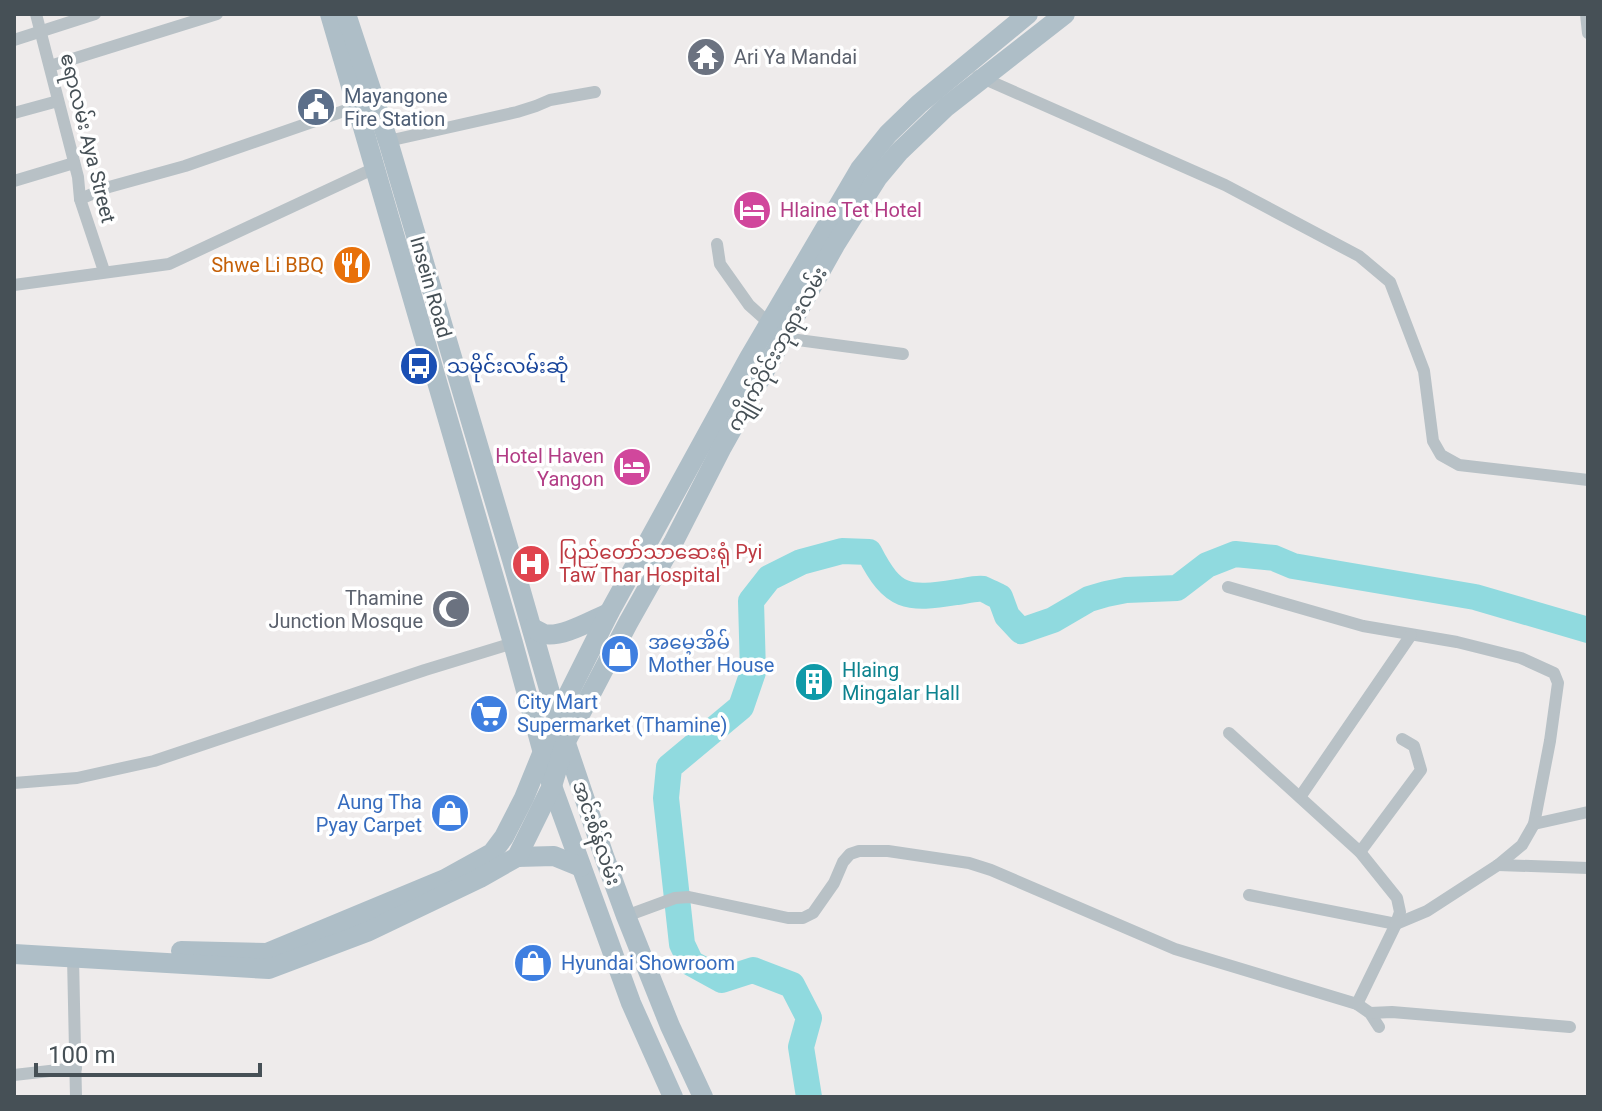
<svg xmlns="http://www.w3.org/2000/svg" width="1602" height="1111" font-family="Roboto,'Noto Sans Myanmar',sans-serif">
<style>
.lines{fill:none;stroke-linecap:round;stroke-linejoin:round}
.river{stroke:#90dadf;stroke-width:26}
.street{stroke:#b8c1c6;stroke-width:12}
.primary{stroke:#aebec7;stroke-width:20}
.labels{text-anchor:middle;stroke-width:7;stroke-linejoin:round;paint-order:stroke}
.worship-label{font-size:20px;fill:#5b616d;stroke:#fff;text-anchor:start}
.service-label{font-size:20px;fill:#4e5e75;stroke:#fff;text-anchor:start}
.street-label{font-size:20px;fill:#465056;stroke:#fff}
.hotel-label{font-size:20px;fill:#b23c85;stroke:#fff;text-anchor:start}
.food-label{font-size:20px;fill:#c56008;stroke:#fff;text-anchor:end}
.transit-label{font-size:20px;fill:#164399;stroke:#fff;text-anchor:start}
.health-label{font-size:20px;fill:#be3a42;stroke:#fff;text-anchor:start}
.shop-label{font-size:20px;fill:#366cbe;stroke:#fff;text-anchor:start}
.culture-label{font-size:20px;fill:#0d838f;stroke:#fff;text-anchor:start}
</style>
<rect width="100%" height="100%" fill="#eeebeb"/>
<g class="lines">
<path class="river" d="M809,1097L801,1047L809,1018L792,985L753,970L722,980L691,963L682,944L666,798L669,767L741,707L753,672L751,601L769,578L801,562L842,551L869,552C893,599 907,600 957,592C965,591 975,588 983,589C988,591 995,595 1000,597L1007,616L1021,631L1053,620L1089,599L1106,594L1126,590L1177,588L1207,565L1235,554L1274,558L1293,566L1475,597L1588,630"/>
<g class="street">
<path d="M36,14L78,177L80,199L104,271"/>
<path d="M1586,14L1588,33"/>
<path d="M14,40L95,14"/>
<path d="M50,66L217,14"/>
<path d="M978,76L1225,185L1359,256L1390,282L1424,371L1433,441L1441,455L1459,465L1588,480"/>
<path d="M14,113L58,101"/>
<path d="M388,141L517,112L536,106L550,100L595,92"/>
<path d="M14,181L74,163"/>
<path d="M80,199L109,187L185,166L361,105"/>
<path d="M717,244L720,264L749,305L769,323"/>
<path d="M14,285L169,264L375,168"/>
<path d="M783,338L903,354"/>
<path d="M1228,587L1363,626L1457,642L1521,658L1554,673L1558,683L1550,741L1534,824L1522,845L1498,865L1427,911L1396,924L1249,895"/>
<path d="M1229,733L1360,852L1397,898L1400,912L1396,924L1357,1004"/>
<path d="M14,783L77,778L154,761L425,670L513,643"/>
<path d="M1300,797L1411,635"/>
<path d="M1534,824L1588,812"/>
<path d="M1360,852L1421,770L1414,746L1402,739"/>
<path d="M1498,865L1588,868"/>
<path d="M626,916L675,898L689,897L788,918H803L813,913L834,883L843,862L850,854L859,851H888L969,863L991,870L1175,949L1357,1004L1370,1013L1379,1027"/>
<path d="M73,957L76,1097"/>
<path d="M1370,1013L1392,1012L1570,1027"/>
<path d="M14,1075L76,1068"/>
</g>
<g class="primary">
<path d="M330,14L513,643L552,786L631,1003L673,1097"/>
<path d="M346,14L388,141L512,560L557,717L604,856L626,916L670,1026L703,1097"/>
<path d="M532,628C533,628 542,633 544,634C562,638 592,620 609,613"/>
<path d="M517,857L554,856L581,867"/>
<path d="M181,951L267,953L445,879L492,853L504,837L524,798L557,717L609,613L749,358L860,169L888,134L919,104L1028,14"/>
<path d="M14,954L269,969L367,932L480,878L517,857L552,786L565,743L628,623L673,543L722,447L835,245L878,177L899,152L946,107L1065,14"/>
</g>
</g>
<defs>
<g id="temple-disc" transform="scale(2)"><circle r="9.5" fill="#6b7280" stroke="#fff"/><path d="M0-6L5-2H3V0L6.5 2.5H4V6H1.5V3h-3V6H-4V2.5H-6.5L-3 0V-2H-5Z" fill="#fff"/></g>
<g id="civic-disc" transform="scale(2)"><circle r="9.5" fill="#5c6f8a" stroke="#fff"/><path d="M-.6-6.5H3V-4.5H.6V-3L4-1V1h2V6H-6V1h2V-1L-.6-3ZM-1.2 2.5V6h2.4V2.5Z" fill="#fff"/></g>
<g id="hotel-disc" transform="scale(2)"><circle r="9.5" fill="#d1479c" stroke="#fff"/><path d="M-6-4.5h1.5V1H6V5H4.5V3h-9V5H-6ZM-4 0a1.8 1.8 0 1 1 3.6 0ZM.5 0V-2.5h3Q6-2.5 6 0Z" fill="#fff"/></g>
<g id="restaurant-disc" transform="scale(2)"><circle r="9.5" fill="#e8710a" stroke="#fff"/><path d="M-5-6h1v4h1v-4h1v4h1v-4h1v5L-1.5 .5V6h-2V.5L-5-1ZM5-6V6H3V1.5H1.5Q1.5-4 5-6Z" fill="#fff"/></g>
<g id="bus-disc" transform="scale(2)"><circle r="9.5" fill="#1a4fb4" stroke="#fff"/><path d="M-5-6H5V4H4V6H2V4H-2V6H-4V4H-5ZM-3.5-4V0h7V-4ZM-3.5 1.2v1.5H-2V1.2ZM2 1.2v1.5H3.5V1.2Z" fill="#fff"/></g>
<g id="hospital-disc" transform="scale(2)"><circle r="9.5" fill="#e0444e" stroke="#fff"/><path d="M-5-5h3v3.5h4V-5h3V5h-3V1.5h-4V5h-3Z" fill="#fff"/></g>
<g id="mosque-disc" transform="scale(2)"><circle r="9.5" fill="#6b7280" stroke="#fff"/><path d="M3.5-4.9A6 6 0 1 0 3.5 4.9A5 5 0 1 1 3.5-4.9Z" fill="#fff"/></g>
<g id="shop-disc" transform="scale(2)"><circle r="9.5" fill="#3f7fe0" stroke="#fff"/><path d="M-5-2.5h2.3a2.7 3.5 0 0 1 5.4 0H5L5.5 6h-11ZM-1.5-2.5h3a1.5 2.3 0 0 0-3 0Z" fill="#fff"/></g>
<g id="building-disc" transform="scale(2)"><circle r="9.5" fill="#0f9aa8" stroke="#fff"/><path d="M-4-6H4V6H1V3H-1V6H-4ZM-2.5-4.3h1.7v1.8h-1.7ZM.8-4.3h1.7v1.8H.8ZM-2.5-1h1.7V.8h-1.7ZM.8-1h1.7V.8H.8Z" fill="#fff"/></g>
<g id="supermarket-disc" transform="scale(2)"><circle r="9.5" fill="#3f7fe0" stroke="#fff"/><path d="M-6-5.5h2.5l.6 2H6L4.5 2H-2.5L-4.4-4H-6ZM-1.5 3.2a1.3 1.3 0 1 0 .1 0ZM3 3.2a1.3 1.3 0 1 0 .1 0Z" fill="#fff"/></g>
</defs>
<g fill-rule="evenodd">
<use href="#temple-disc" x="706" y="57"/>
<use href="#civic-disc" x="316" y="107"/>
<use href="#hotel-disc" x="752" y="210"/>
<use href="#restaurant-disc" x="352" y="265"/>
<use href="#bus-disc" x="419" y="366"/>
<use href="#hotel-disc" x="632" y="467"/>
<use href="#hospital-disc" x="531" y="564"/>
<use href="#mosque-disc" x="451" y="609"/>
<use href="#shop-disc" x="620" y="654"/>
<use href="#building-disc" x="814" y="682"/>
<use href="#supermarket-disc" x="489" y="714"/>
<use href="#shop-disc" x="450" y="813"/>
<use href="#shop-disc" x="533" y="963"/>
</g>
<g class="labels">
<g class="worship-label">
<text x="734" y="64">Ari Ya Mandai</text>
<text x="423" y="605" text-anchor="end">Thamine<tspan x="423" dy="23">Junction Mosque</tspan></text>
</g>
<g class="service-label">
<text x="344" y="103">Mayangone<tspan x="344" dy="23">Fire Station</tspan></text>
</g>
<g class="street-label">
<text transform="translate(88 138) rotate(76)" y="7">ဧရာလမ်း Aya Street</text>
<text transform="translate(431 287) rotate(74)" y="7">Insein Road</text>
<text transform="translate(777 349) rotate(-61)" y="7">ကျိုက်ဝိုင်းဘုရားလမ်း</text>
<text transform="translate(597 833) rotate(71)" y="7">အင်းစိန်လမ်း</text>
</g>
<g class="hotel-label">
<text x="780" y="217">Hlaine Tet Hotel</text>
<text x="604" y="463" text-anchor="end">Hotel Haven<tspan x="604" dy="23">Yangon</tspan></text>
</g>
<g class="food-label">
<text x="324" y="272">Shwe Li BBQ</text>
</g>
<g class="transit-label">
<text x="447" y="373">သမိုင်းလမ်းဆုံ</text>
</g>
<g class="health-label">
<text x="559" y="559">ပြည်တော်သာဆေးရုံ Pyi<tspan x="559" dy="23">Taw Thar Hospital</tspan></text>
</g>
<g class="shop-label">
<text x="648" y="649">အမေ့အိမ်<tspan x="648" dy="23">Mother House</tspan></text>
<text x="517" y="709">City Mart<tspan x="517" dy="23">Supermarket (Thamine)</tspan></text>
<text x="422" y="809" text-anchor="end">Aung Tha<tspan x="422" dy="23">Pyay Carpet</tspan></text>
<text x="561" y="970">Hyundai Showroom</text>
</g>
<g class="culture-label">
<text x="842" y="677">Hlaing<tspan x="842" dy="23">Mingalar Hall</tspan></text>
</g>
</g>
<rect width="1602" height="1111" fill="none" stroke="#465056" stroke-width="32"/>
<path d="M36 1063v12h224v-12" fill="none" stroke="#465056" stroke-width="4"/>
<text x="48" y="1063" font-size="24" fill="#465056" stroke="#ffffff" stroke-width="6" paint-order="stroke">100 m</text>
</svg>
